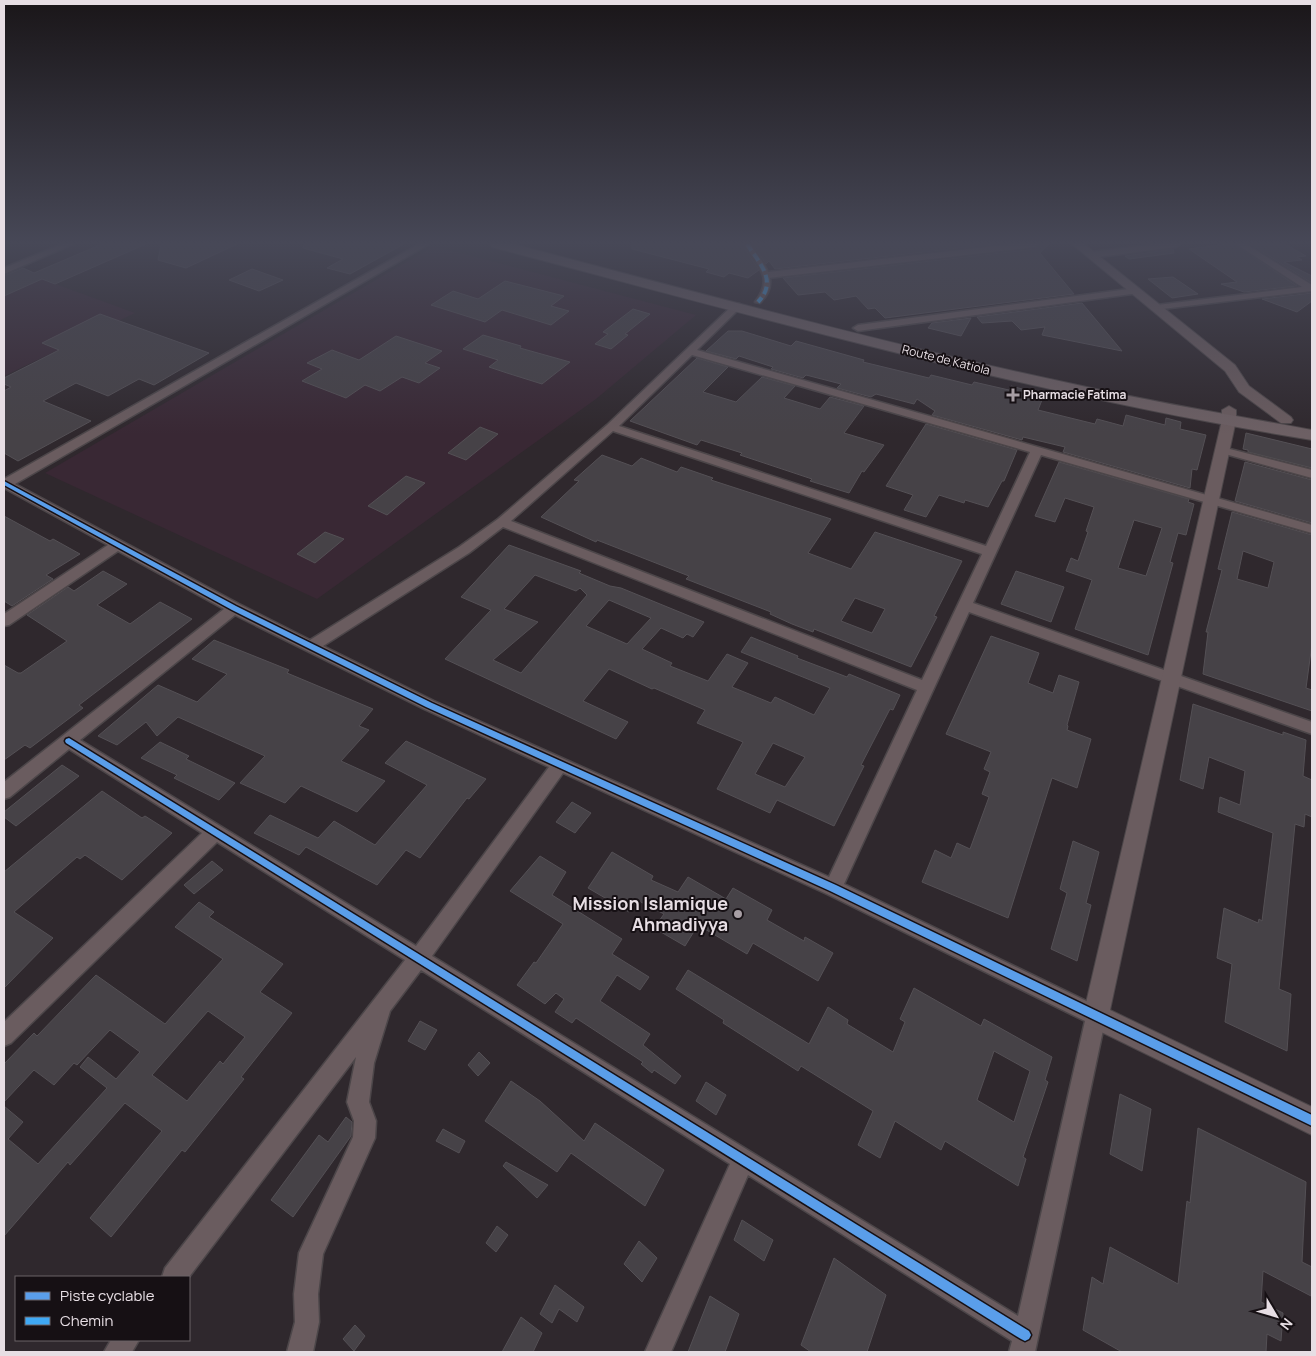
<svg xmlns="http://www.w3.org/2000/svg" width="1316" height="1356" font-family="Manrope,sans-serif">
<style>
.built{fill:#392834}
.building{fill:#464247;stroke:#545055;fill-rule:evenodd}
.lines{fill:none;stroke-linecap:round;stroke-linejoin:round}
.pedestrian-casing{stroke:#4c4649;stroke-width:3}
.minor-casing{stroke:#4c4649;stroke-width:3}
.tertiary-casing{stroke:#4c4649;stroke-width:2}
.trunk-casing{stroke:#4c4649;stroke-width:2}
.pedestrian{fill:#6a5c5f;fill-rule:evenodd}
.minor{fill:#6a5c5f;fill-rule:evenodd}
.tertiary{fill:#6a5c5f;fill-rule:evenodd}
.trunk{fill:#6d6064;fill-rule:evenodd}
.quiet{stroke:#3fa9f5;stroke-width:4;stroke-dasharray:8 4;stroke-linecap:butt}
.cycleway-casing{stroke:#161014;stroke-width:3}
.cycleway{fill:#5a9eea;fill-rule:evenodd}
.poi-dot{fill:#a79ea4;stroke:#161014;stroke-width:2}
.labels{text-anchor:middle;stroke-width:4;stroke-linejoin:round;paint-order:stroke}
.far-street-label{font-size:12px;fill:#e7dee4;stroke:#161014}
.far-poi-label{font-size:12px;font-weight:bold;fill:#e7dee4;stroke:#161014;text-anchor:start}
.near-poi-label{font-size:18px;font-weight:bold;fill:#e7dee4;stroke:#161014;text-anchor:end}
</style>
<rect width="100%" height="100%" fill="#2f282d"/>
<g class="built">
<path d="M434,246L696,315L596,399L317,599L45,473Z"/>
<path d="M28,274L135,313L4,376V285Z"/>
</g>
<g class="building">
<path d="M102,244H146L55,284L42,279L4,296V276L23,268L34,273Z"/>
<path d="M161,244H237L186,268L158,260Z"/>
<path d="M304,244H404L350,274L327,268L343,259L303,248Z"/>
<path d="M632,244H742L759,270L748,278L729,273L724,277L706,272L709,269L632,249Z"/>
<path d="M752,244H995L775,269L769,261L766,264Z"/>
<path d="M1041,244H1049L1040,253L1074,294L885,318L875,308L868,309L856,296L834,300L825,292L798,295L783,278L1035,249Z"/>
<path d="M1227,244H1234L1297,286L1244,292L1221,284L1237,282L1189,249Z"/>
<path d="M1250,244H1285L1306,256L1297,257L1302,260L1284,262L1312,276V283Z"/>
<path d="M1173,249L1174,253L1129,259L1125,256Z"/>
<path d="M252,269L283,280L259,291L229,280Z"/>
<path d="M1173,277L1198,294L1172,298L1148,279Z"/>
<path d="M505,281L564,296L551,306L569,311L551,325L502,310L485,322L431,305L453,291L478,299Z"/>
<path d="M1312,293V301L1297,312L1262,299Z"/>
<path d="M1082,303L1122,351L1042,335L1045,327L1021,330L1012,321L982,323L977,317Z"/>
<path d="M633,309L650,314L625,334L628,335L611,349L595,344L608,334L603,332Z"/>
<path d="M100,314L209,353L154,385L139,379L108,396L76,383L43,401L91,421L18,461L4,453V391L11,387L4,384V378L59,350L42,343Z"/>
<path d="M971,318L961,336L928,328L932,323Z"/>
<path d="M728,331H742L791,346L796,341L864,360L863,362L929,378L931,375L972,385L974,382L1009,390L1011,386L1037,393L1034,398L1042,400L1038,410L1095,424L1097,419L1123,426L1126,415L1165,425L1166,418L1181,422L1180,429L1206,435L1197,470L1192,469L1190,488L1063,452L1065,447L1023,437L1022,440L932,415L935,411L917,399L914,404L876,394L871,397L837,388L841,384L806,375L803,378L771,369L773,367L739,356L736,359L706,351Z"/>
<path d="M483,335L521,346L520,348L570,362L542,384L507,373L489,367L498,360L463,349Z"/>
<path d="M396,336L442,351L425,363L440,368L419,383L402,377L380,391L365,385L346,398L302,381L322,369L307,363L332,350L359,360Z"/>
<path d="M697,358L728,367L703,392L736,402L762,377L795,386L784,398L820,409L830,397L864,406L844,433L884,445L864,472L862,471L849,493L810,481L812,479L740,455L742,453L701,440L697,445L630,421Z"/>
<path d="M926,424L1017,450L1004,481H1002L988,507L965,500L964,503L939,495L926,517L904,510L913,495L886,486Z"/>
<path d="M480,427L498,434L466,460L448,453Z"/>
<path d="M1246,433L1312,449V468L1248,452V450L1243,449Z"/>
<path d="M602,455L632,466L641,458L677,472L681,467L713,478L711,480L831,519L808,553L851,569L875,532L962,561L934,616L937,617L911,667L814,629L813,632L792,624L770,614L771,612L686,579L689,576L597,540L596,542L541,517L579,481L574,480ZM855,598L885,609L872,633L841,621Z"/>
<path d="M1059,462L1189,499L1188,502L1194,504L1186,535L1178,533L1170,562L1173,563L1148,655L1075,629L1092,580L1066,571L1071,558L1078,561L1088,532L1086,531L1094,507L1065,498L1055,522L1035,516ZM1134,520L1162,528L1146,576L1118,568Z"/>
<path d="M1245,462L1312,480V523L1235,501Z"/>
<path d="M406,476L425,483L387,515L368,506Z"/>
<path d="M1232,512L1312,535V644L1306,688L1312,690V711L1203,674L1208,632H1206L1222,570L1218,569ZM1243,551L1274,562L1268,588L1237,579Z"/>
<path d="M4,516L50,541L53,539L80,554L46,575L53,579L12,606L4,601Z"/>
<path d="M325,532L344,539L315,563L297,554Z"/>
<path d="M509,545L581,571L579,573L610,586L621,588L704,622L693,637L687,634L683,638L661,628L642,649L672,663L670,666L708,681L727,654L748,663L732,687L771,703L775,697L814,715L830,688L741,652L751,637L798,656L797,658L847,677L849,674L900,695L893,710L890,709L861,765L864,766L834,826L777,800L770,813L717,789L743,742L697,723L705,710L654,688L652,689L609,669L583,701L628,722L616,739L445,659L491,610L461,597ZM535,575L576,591L580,588L587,595L521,673L493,660L538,622L504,609ZM609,600L651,618L627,644L586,626ZM773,743L805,757L785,787L755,774Z"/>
<path d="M103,571L127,584L97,605L130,624L160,602L192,619L79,705L83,708L30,748L25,745L4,760V665L18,673H21L67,641L27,615L68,587L74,591Z"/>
<path d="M1016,571L1064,587L1051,622L1001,604Z"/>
<path d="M991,636L1039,653L1028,683L1053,693L1059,675L1079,682L1067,725L1068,726L1067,730L1091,739L1077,788L1052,778L1008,918L922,882L935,850L951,858L957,843L970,849L989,797L982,794L990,772L984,769L991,752L946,734Z"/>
<path d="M214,640L289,670L287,673L373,709L359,726L369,730L341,761L385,781L357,812L301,786L285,803L240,783L265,756L178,717L157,736L146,722L117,745L98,736L158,685L197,702L227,674L192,659Z"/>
<path d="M1193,704L1283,735V732L1306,740L1303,776L1312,780V817L1305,814L1304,827L1295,824L1279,989L1291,994L1287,1051L1225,1022L1232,964L1217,958L1224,908L1258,923L1259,919L1262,921L1273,833L1218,812L1220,797L1240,805L1245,771L1209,757L1203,789L1180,780Z"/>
<path d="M406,741L486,779L469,799L467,798L420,858L406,850L377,885L306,847L299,855L254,833L270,815L318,838L334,821L375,845L427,785L385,763Z"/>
<path d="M160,742L189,756L186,759L235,783L219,800L174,778L177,775L141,758Z"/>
<path d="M62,765L79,776L16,826L4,817V812Z"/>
<path d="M102,791L142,818L145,816L172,833L122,880L85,855L80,859L77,857L14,912L53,938L4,988V872Z"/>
<path d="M572,802L591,813L575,833L556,822Z"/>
<path d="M1073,841L1099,852L1086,903L1091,905L1077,961L1051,949L1067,893L1060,889Z"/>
<path d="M612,852L653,876L651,880L678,892L688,877L726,899L733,888L772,910L767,920L804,941L805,937L833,953L818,981L753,943L747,954L698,925L685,946L654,928L664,914L637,900L629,912L588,888Z"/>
<path d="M540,856L566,872L552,895L622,939L612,954L649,977L640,990L617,975L600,1001L650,1034L643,1045L681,1076L675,1084L654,1070L652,1073L641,1064L643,1062L576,1018L572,1023L555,1012L564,999L556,993L545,1004L517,985L534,962L536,963L563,924L510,891Z"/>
<path d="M212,861L223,870L194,894L184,885Z"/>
<path d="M199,902L214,912L209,917L283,964L260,992L292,1013L241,1077L244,1079L185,1152L182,1150L111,1237L90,1218L162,1131L125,1103L70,1165L68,1162L4,1236V1106L23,1122L8,1139L38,1164L107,1088L80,1067L88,1057L116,1079L140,1052L110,1030L77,1065L74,1063L54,1085L34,1070L4,1102V1064L34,1033L37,1036L96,975L165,1024L223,959L175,927ZM208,1011L245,1037L223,1064L220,1061L187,1101L152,1075Z"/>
<path d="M688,970L809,1044L828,1007L848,1020L847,1024L893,1052L905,1022L900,1019L914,988L981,1026L984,1019L1052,1057L1045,1080L1048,1082L1023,1157L1026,1159L1018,1186L945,1141L941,1150L895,1121L880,1158L858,1145L873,1111L801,1066L798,1071L723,1023L724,1020L676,989ZM994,1051L1030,1071L1014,1122L977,1100Z"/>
<path d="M420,1021L437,1030L425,1050L408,1041Z"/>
<path d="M479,1052L490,1063L478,1076L468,1065Z"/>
<path d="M511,1081L540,1101L584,1141L595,1123L664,1170L645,1206L571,1153L557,1172L485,1121Z"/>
<path d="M706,1082L726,1095L716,1115L696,1101Z"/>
<path d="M1120,1094L1151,1109L1142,1171L1110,1154Z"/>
<path d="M346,1117L352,1122L351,1136L293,1217L271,1200L319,1135L328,1142Z"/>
<path d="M1198,1128L1306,1182L1302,1262L1312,1267L1311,1296L1263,1271L1261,1302L1283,1313L1281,1341L1267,1334L1266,1352H1122L1083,1330L1092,1277L1103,1284L1110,1247L1178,1284L1187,1201L1190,1203Z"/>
<path d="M443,1129L465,1141L459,1153L436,1141Z"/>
<path d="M506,1162L548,1185L537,1198L503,1166Z"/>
<path d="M742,1220L773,1240L764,1261L734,1240Z"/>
<path d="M497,1226L508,1235L496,1252L486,1243Z"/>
<path d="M639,1241L657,1258L642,1282L624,1264Z"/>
<path d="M834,1258L886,1295L867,1352H811L801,1345Z"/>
<path d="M555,1285L584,1307L577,1322L559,1309L552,1323L540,1314Z"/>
<path d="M710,1296L739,1314L725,1352H688Z"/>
<path d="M521,1317L542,1333L533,1352H502Z"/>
<path d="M355,1325L365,1336L354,1351L343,1339Z"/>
</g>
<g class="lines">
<g class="pedestrian-casing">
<path id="pedestrian" d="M744,244H750C764,265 782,281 760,303L755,302C774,278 758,266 744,244Z"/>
</g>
<g class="minor-casing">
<g id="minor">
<path d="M62,244H73L4,274V268Z"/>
<path d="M419,244H429L15,484L239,604L310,640L459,547L498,519L607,425L734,304H740V308L697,350L1312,525V533L1041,455L973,603L1312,722V734L969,612L844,884L1103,1009L1106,1016L1035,1352H1009L1012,1341L748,1175L671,1352H645L730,1164L421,970L390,1011L374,1063L369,1102L376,1121L375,1138L323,1254L318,1294L319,1322L313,1352H287L295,1322L294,1294L299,1253L353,1137L354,1121L347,1102L356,1057L189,1277H162L165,1268L405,960L217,842L11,1043L4,1046V1022L202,833L69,749L10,797L4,799V782L224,609L118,551L9,625L4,626V614L108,545L4,488V479ZM692,355L1030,452L986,546L619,426ZM613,431L982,554L922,680L511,521ZM503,527L917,690L829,877L434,701L323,646L469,553ZM235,615L424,709L549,767L416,946L80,740ZM563,773L827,894L1085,1021L1018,1316L432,956Z"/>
<path d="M1012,244H1039L1035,247L768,278L764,275L768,272Z"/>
<path d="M1156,244H1180L1176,247L1091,258L1087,255L1091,252Z"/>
<path d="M1236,244H1246L1312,285V291L1154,310L1152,308L1157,305L1302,287Z"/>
<path d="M1136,288L1139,289V293L858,331L853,328L858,325Z"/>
<path d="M1222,447L1312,470V478L1218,452L1216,450Z"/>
<path d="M111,1340H139L132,1352H104Z"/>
</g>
</g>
<g class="tertiary-casing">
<g id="tertiary">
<path d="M1072,244H1084L1235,365L1249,386L1291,417L1293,420L1291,423H1281L1239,392L1225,371Z"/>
<path d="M1229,406L1236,410V420L1110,1010L1312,1107V1135L1087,1025L1083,1016L1222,420V410Z"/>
</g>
</g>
<g class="trunk-casing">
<path id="trunk" d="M490,244H513C699,293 885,344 1073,384C1152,402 1232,415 1312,430V440C1035,395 764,319 492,247Z"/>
</g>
<use href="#pedestrian" class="pedestrian"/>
<use href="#minor" class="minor"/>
<use href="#tertiary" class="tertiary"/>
<use href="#trunk" class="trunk"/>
<path class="quiet" d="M747,244C760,264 778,281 758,302"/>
<g class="cycleway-casing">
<g id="cycleway">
<path d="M4,481L236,606L432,703L836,885L1312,1115V1126L830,891L426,707L232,610L4,485Z"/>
<path d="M69,738L1029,1331L1031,1335L1029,1339L1025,1341L1021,1339L66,743L65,741L66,739Z"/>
</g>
</g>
<use href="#cycleway" class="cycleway"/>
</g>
<linearGradient id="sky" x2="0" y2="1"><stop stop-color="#1a1619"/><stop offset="0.56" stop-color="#474857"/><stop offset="1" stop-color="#474857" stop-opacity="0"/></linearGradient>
<rect width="1316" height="434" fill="url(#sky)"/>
<g class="poi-dot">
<path d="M1010.5 387.5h5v5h5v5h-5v5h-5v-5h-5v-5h5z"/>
<circle cx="738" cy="914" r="5"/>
</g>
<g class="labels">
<g class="far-street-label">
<text transform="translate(946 360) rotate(14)" y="4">Route de Katiola</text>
</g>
<g class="far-poi-label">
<text x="1023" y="399">Pharmacie Fatima</text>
</g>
<g class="near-poi-label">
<text x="728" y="910">Mission Islamique<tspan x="728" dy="21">Ahmadiyya</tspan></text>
</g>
</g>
<rect width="1316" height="1356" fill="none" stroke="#e7dee4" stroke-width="10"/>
<rect x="15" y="1276" width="175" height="65" fill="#161014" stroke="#6a6267"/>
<rect x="25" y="1292" width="25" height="8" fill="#5a9eea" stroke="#6a6267"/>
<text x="60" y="1301" font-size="15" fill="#e7dee4">Piste cyclable</text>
<rect x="25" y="1317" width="25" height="8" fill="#3fa9f5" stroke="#6a6267"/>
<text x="60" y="1326" font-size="15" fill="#e7dee4">Chemin</text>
<g transform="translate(1276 1316) rotate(128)" stroke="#161014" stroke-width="4" paint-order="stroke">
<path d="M0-4L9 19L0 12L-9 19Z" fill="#e7dee4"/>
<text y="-8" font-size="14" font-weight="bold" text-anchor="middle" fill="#e7dee4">N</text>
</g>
</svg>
